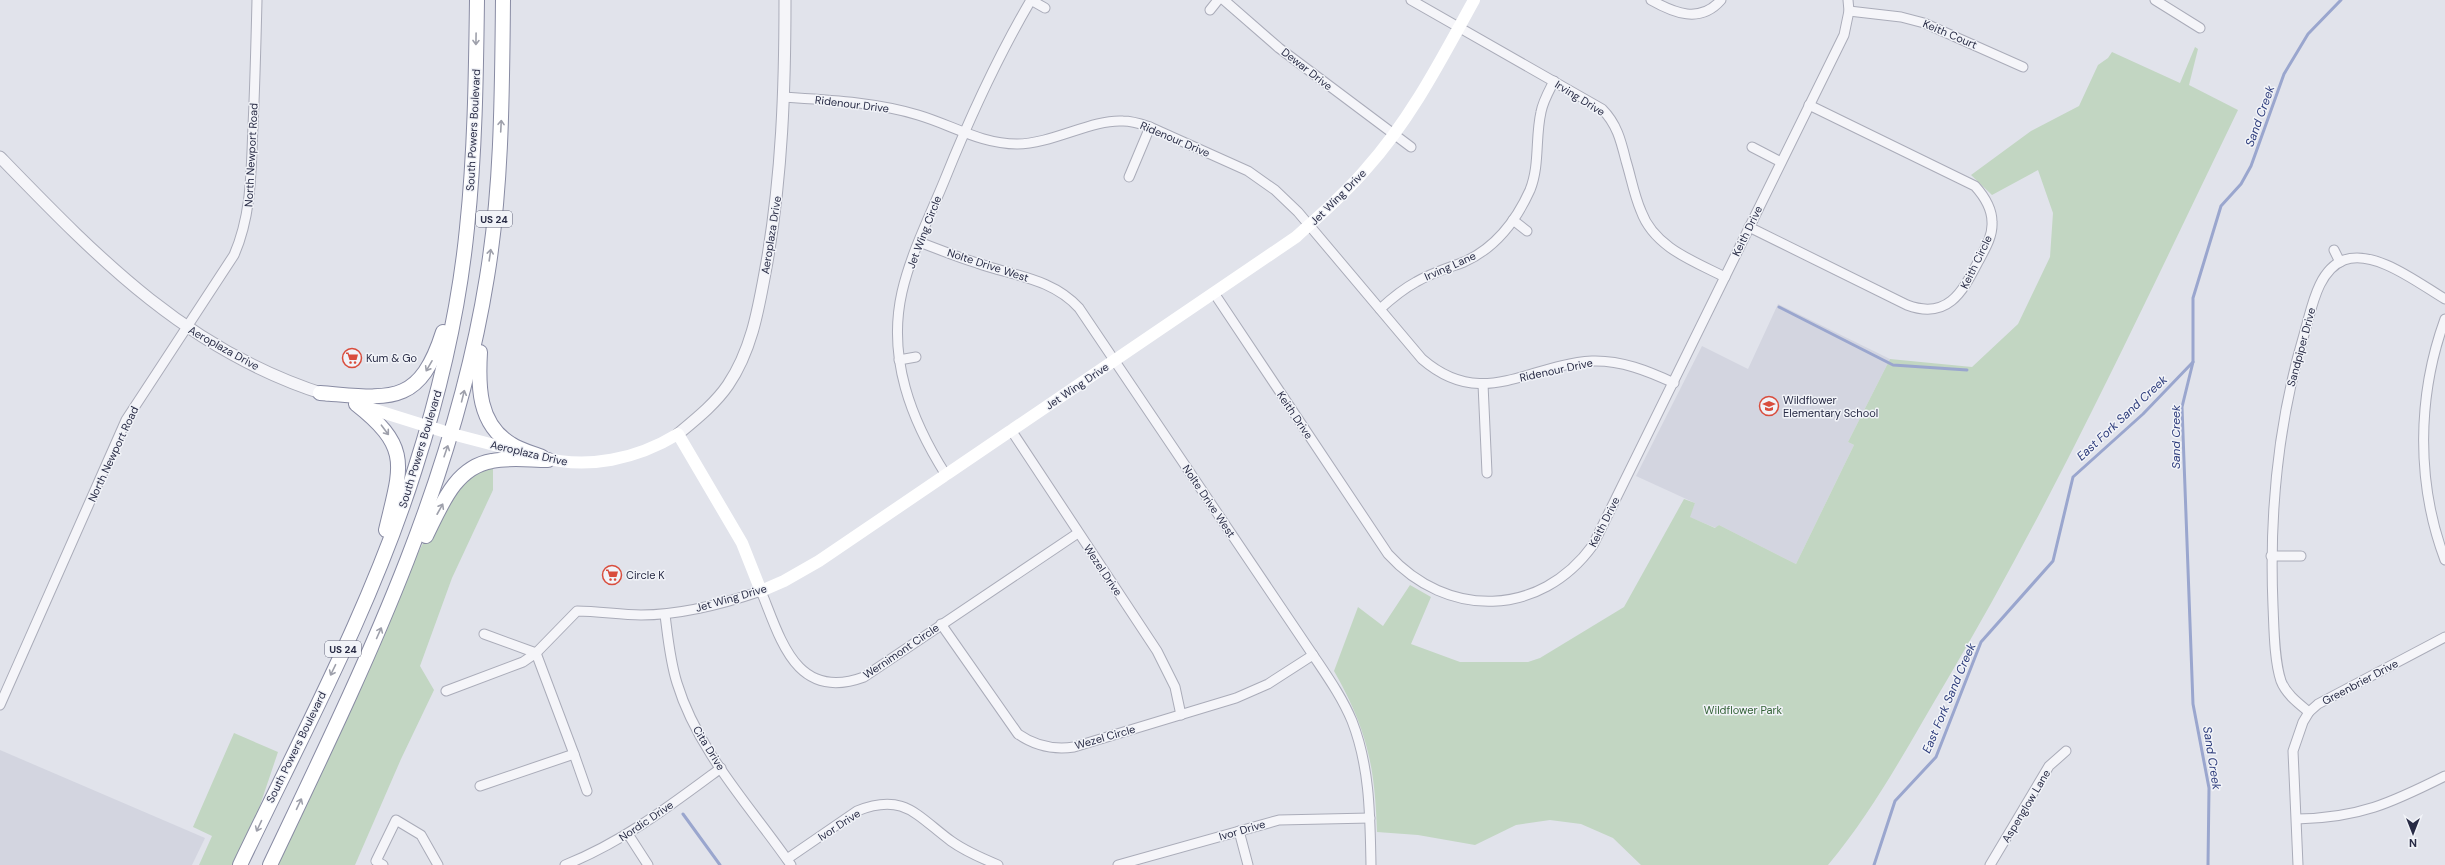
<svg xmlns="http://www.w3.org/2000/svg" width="2445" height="865" font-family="'DM Sans',sans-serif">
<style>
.built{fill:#d3d5e0}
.green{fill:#c2d6c2}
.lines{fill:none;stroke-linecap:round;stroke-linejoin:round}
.stream{stroke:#9aa6ce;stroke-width:3}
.minor-casing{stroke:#aaacb9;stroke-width:11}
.tertiary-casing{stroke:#aaacb9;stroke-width:13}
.trunk-casing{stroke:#888ba3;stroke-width:16}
.minor{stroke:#f5f5f9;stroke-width:9}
.tertiary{stroke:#f5f5f9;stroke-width:11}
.secondary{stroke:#fff;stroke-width:12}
.trunk{stroke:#fff;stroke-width:14}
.oneway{stroke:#9ea0ab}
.labels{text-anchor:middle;stroke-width:3;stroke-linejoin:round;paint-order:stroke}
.shield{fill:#f1f3f8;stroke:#64677b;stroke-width:1}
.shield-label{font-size:10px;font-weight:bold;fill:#282b45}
.street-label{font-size:11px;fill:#282b45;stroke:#f1f3f8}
.poi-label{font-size:11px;fill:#282b45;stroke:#f1f3f8;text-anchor:start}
.park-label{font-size:11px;fill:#346237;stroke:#f1f3f8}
.water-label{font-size:12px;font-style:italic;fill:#2e3d7c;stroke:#f1f3f8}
</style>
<rect width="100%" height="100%" fill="#e1e3eb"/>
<g class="built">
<path d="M1778,304L1890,359L1848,442L1854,445L1796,564L1719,525L1716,528L1689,517L1695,503L1636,476L1702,346L1748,369Z"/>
<path d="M0,750L205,838L192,865H0Z"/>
</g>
<g class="green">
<path d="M2195,47L2198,49L2189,85L2238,110C2145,302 2056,496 1947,680C1910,742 1875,809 1828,865H1641L1613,838L1581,824L1550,820L1516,825L1475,845L1418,835L1377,832C1375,766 1367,729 1334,671L1358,607L1383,626L1410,585L1431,597L1411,644L1460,662H1528L1540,658L1624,607L1684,499L1695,503L1690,517L1715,528L1719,525L1796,564L1854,445L1848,442L1890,359L1972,367L2018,324L2050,257L2053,213L2038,170L1992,195L1971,175L2031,131L2079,106L2098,65L2108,58L2112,52L2180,83Z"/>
<path d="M493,460V490L452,578L420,666L434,690L401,759L355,865H270L390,607L448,495Z"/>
<path d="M234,733L278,752L240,865H199L212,836L193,827Z"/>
</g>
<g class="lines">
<g class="stream">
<path d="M1779,307L1893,365L1967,370"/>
<path d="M683,814L720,865"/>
<path d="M1874,865L1895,801L1936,757L1981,642L2053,561L2073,477L2143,414L2193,362"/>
<path d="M2208,865L2209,788L2193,704L2182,407L2193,362V298L2221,206L2241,184L2251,166L2284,74L2308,34L2341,0"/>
</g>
<g class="minor-casing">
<g id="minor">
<path d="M1224,0L1279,48L1411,147"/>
<path d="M1411,0L1602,109C1617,124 1621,141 1626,161C1631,177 1634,195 1641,211C1654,247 1693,261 1725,277"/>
<path d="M1651,0C1674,13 1700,24 1721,0"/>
<path d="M2155,0L2200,28"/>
<path d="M1210,10L1218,0"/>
<path d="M1849,11L1901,17L1924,23L2023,67"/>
<path d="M783,97C829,100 875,102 918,115C952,125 981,144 1017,144C1052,144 1092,119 1123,121C1133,121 1141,124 1150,127L1248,171L1275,190L1298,212L1422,359C1482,411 1527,365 1592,361C1621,360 1648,371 1674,383"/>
<path d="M1752,147L1781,162"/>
<path d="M1129,177L1150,127"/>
<path d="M1513,220L1527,231"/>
<path d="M1749,227L1907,305C1947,320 1962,293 1978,262C1985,249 1993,236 1992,222C1992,208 1984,196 1975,186L1809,105"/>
<path d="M919,242C938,249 957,257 977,263C1013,276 1052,278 1079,308L1313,655C1327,676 1342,697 1352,721C1370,767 1370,816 1371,865"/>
<path d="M2334,250L2340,262"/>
<path d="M1214,293L1388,554C1447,619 1540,618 1593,545L1844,35L1849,11L1848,0"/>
<path d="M1380,309C1391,299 1403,289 1416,282C1431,273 1448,268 1464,262C1495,248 1516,221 1530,190C1540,165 1535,138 1541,112C1543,101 1549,91 1554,81"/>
<path d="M2445,319C2417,396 2416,483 2445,560"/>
<path d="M899,360L916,357"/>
<path d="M1483,384L1487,473"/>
<path d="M1011,430L1157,651L1175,687L1181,715"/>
<path d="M946,475C911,420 887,358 902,292C911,253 930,216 945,179C970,117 997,58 1031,0L1045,8"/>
<path d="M2271,556H2301"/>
<path d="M665,615C668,638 670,661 677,683C698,752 751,807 791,865"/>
<path d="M941,624L1018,734C1035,746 1053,750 1074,747L1236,698L1268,684L1313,655"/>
<path d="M446,691L523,662L536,653L577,611C599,611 620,615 641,615C682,615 723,604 761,591C781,640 796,702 864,677L1078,533"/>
<path d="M0,705L126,420L234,255C252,214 251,170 253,126C255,84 256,42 257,0"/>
<path d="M2309,712C2298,703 2286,694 2281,681C2274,660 2274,627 2273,606C2269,512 2278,421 2305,331C2312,307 2318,270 2344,260C2375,249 2418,283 2445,299"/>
<path d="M574,754L587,791"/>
<path d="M480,786L574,754L536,653L484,634"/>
<path d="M2297,819C2359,818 2391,803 2445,776"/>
<path d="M1239,831L1248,865"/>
<path d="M628,834L648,865"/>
<path d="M787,859L857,811C904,792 917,816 951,841C965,851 981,858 998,865"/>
<path d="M383,865L376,861L396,820L421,835L438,865"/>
<path d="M565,865C623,842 671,805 721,768"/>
<path d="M1118,865L1279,820L1370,818"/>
<path d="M1990,865L2049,766L2066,751"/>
<path d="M2298,865L2293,751L2303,722L2309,712L2318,704L2445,637"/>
</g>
</g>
<g class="tertiary-casing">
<g id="tertiary">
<path d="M0,157C98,258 188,352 327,395"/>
<path d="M678,434C696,419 715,404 728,385C753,348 759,305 767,262C782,174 785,90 785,0"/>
</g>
</g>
<g class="trunk-casing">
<g id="trunk">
<path d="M480,352C478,386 478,424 511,444C520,450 532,453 542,457"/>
<path d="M320,393C388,398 419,408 443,332"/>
<path d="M356,404C412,448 401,466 386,530"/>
<path d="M426,536C441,506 455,467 492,461C510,457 530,460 548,460"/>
<path d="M240,865C302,735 372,606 415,469C440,391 459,309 467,228C475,152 476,76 477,0"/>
<path d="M270,865C361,673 453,489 487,277C502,186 502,92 503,0"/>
</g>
</g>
<use href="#minor" class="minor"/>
<use href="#tertiary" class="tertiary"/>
<g class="secondary">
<path d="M356,404L452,434L521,452"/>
<path d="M540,457C588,470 637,459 678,434L742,543L761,591L784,581L819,561L1296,237C1320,215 1345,194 1366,169C1411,119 1442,58 1474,0"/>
</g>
<use href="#trunk" class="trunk"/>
</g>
<defs><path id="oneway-shaft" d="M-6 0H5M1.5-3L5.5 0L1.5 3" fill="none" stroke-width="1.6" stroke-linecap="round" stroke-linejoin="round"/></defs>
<g class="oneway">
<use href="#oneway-shaft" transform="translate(476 39) rotate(91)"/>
<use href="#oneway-shaft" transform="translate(501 126) rotate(-87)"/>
<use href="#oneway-shaft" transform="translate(490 255) rotate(-82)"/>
<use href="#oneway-shaft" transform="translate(429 366) rotate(120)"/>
<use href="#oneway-shaft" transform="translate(463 396) rotate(-76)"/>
<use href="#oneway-shaft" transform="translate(385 430) rotate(53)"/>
<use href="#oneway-shaft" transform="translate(446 451) rotate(-71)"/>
<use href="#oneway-shaft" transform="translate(440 509) rotate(-61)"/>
<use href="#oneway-shaft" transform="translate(379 633) rotate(-66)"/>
<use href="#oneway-shaft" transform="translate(333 670) rotate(116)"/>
<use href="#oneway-shaft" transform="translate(299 804) rotate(-65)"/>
<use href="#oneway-shaft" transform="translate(259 826) rotate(115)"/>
</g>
<defs>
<g id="supermarket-ring" transform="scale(1)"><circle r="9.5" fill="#f1f3f8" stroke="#d94d3d" stroke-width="1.5"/><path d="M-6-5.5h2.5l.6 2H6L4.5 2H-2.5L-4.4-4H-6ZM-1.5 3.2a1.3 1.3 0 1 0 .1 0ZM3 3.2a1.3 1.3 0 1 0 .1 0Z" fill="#d94d3d"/></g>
<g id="school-ring" transform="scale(1)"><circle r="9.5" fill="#f1f3f8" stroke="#d94d3d" stroke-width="1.5"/><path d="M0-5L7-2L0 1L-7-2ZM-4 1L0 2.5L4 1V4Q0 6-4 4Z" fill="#d94d3d"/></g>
</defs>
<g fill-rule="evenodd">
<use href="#supermarket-ring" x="352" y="358"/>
<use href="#school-ring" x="1769" y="406"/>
<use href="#supermarket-ring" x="612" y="575"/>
</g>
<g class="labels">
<g class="shield">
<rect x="476" y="211" width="36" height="16" rx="3"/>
<rect x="325" y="641" width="36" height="16" rx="3"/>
</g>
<g class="shield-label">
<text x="494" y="223">US 24</text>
<text x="343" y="653">US 24</text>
</g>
<g class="street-label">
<text transform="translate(1950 34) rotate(23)" y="4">Keith Court</text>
<text transform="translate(1307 69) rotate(38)" y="4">Dewar Drive</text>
<text transform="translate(1580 98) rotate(32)" y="4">Irving Drive</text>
<text transform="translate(852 104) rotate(7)" y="4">Ridenour Drive</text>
<text transform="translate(473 130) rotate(-87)" y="4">South Powers Boulevard</text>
<text transform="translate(1175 139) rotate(23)" y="4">Ridenour Drive</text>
<text transform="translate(251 155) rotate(-87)" y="4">North Newport Road</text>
<text transform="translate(1338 197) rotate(-45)" y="4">Jet Wing Drive</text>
<text transform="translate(1747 231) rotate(-64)" y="4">Keith Drive</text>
<text transform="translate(924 232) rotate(-69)" y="4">Jet Wing Circle</text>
<text transform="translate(771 235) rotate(-81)" y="4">Aeroplaza Drive</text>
<text transform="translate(1976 262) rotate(-64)" y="4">Keith Circle</text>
<text transform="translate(988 265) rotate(18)" y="4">Nolte Drive West</text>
<text transform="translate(1450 266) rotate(-24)" y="4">Irving Lane</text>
<text transform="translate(2301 347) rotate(-75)" y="4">Sandpiper Drive</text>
<text transform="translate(224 348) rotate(29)" y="4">Aeroplaza Drive</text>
<text transform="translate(1556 370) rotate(-12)" y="4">Ridenour Drive</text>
<text transform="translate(1077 386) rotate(-34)" y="4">Jet Wing Drive</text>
<text transform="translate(1295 415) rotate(56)" y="4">Keith Drive</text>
<text transform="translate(420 449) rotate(-73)" y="4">South Powers Boulevard</text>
<text transform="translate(529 453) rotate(13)" y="4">Aeroplaza Drive</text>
<text transform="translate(113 454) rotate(-65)" y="4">North Newport Road</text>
<text transform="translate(1209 501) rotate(56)" y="4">Nolte Drive West</text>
<text transform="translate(1604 522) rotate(-63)" y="4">Keith Drive</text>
<text transform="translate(1103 570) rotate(56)" y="4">Wezel Drive</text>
<text transform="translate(731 598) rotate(-16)" y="4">Jet Wing Drive</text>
<text transform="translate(901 651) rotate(-34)" y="4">Wernimont Circle</text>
<text transform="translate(2360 682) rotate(-28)" y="4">Greenbrier Drive</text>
<text transform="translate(1105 737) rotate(-16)" y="4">Wezel Circle</text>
<text transform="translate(296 747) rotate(-64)" y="4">South Powers Boulevard</text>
<text transform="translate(709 748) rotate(58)" y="4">Cita Drive</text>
<text transform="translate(2026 806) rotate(-59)" y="4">Aspenglow Lane</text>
<text transform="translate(646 821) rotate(-34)" y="4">Nordic Drive</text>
<text transform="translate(839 825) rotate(-33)" y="4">Ivor Drive</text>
<text transform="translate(1242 830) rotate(-16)" y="4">Ivor Drive</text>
</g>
<g class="poi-label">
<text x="366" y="362">Kum &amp; Go</text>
<text x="1783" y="404">Wildflower<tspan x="1783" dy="13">Elementary School</tspan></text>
<text x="626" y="579">Circle K</text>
</g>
<g class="park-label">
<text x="1743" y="714">Wildflower Park</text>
</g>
<g class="water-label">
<text transform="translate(2260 116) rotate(-70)" y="4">Sand Creek</text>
<text transform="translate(2122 418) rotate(-43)" y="4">East Fork Sand Creek</text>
<text transform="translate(2176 437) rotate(-90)" y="4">Sand Creek</text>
<text transform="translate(1949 698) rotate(-67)" y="4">East Fork Sand Creek</text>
<text transform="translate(2212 758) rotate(81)" y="4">Sand Creek</text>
</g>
</g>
<g transform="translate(2413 833) rotate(180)" stroke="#f1f3f8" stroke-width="3" paint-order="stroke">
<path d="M0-3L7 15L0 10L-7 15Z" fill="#282b45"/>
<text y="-6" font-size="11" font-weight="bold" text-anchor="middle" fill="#282b45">N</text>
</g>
</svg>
